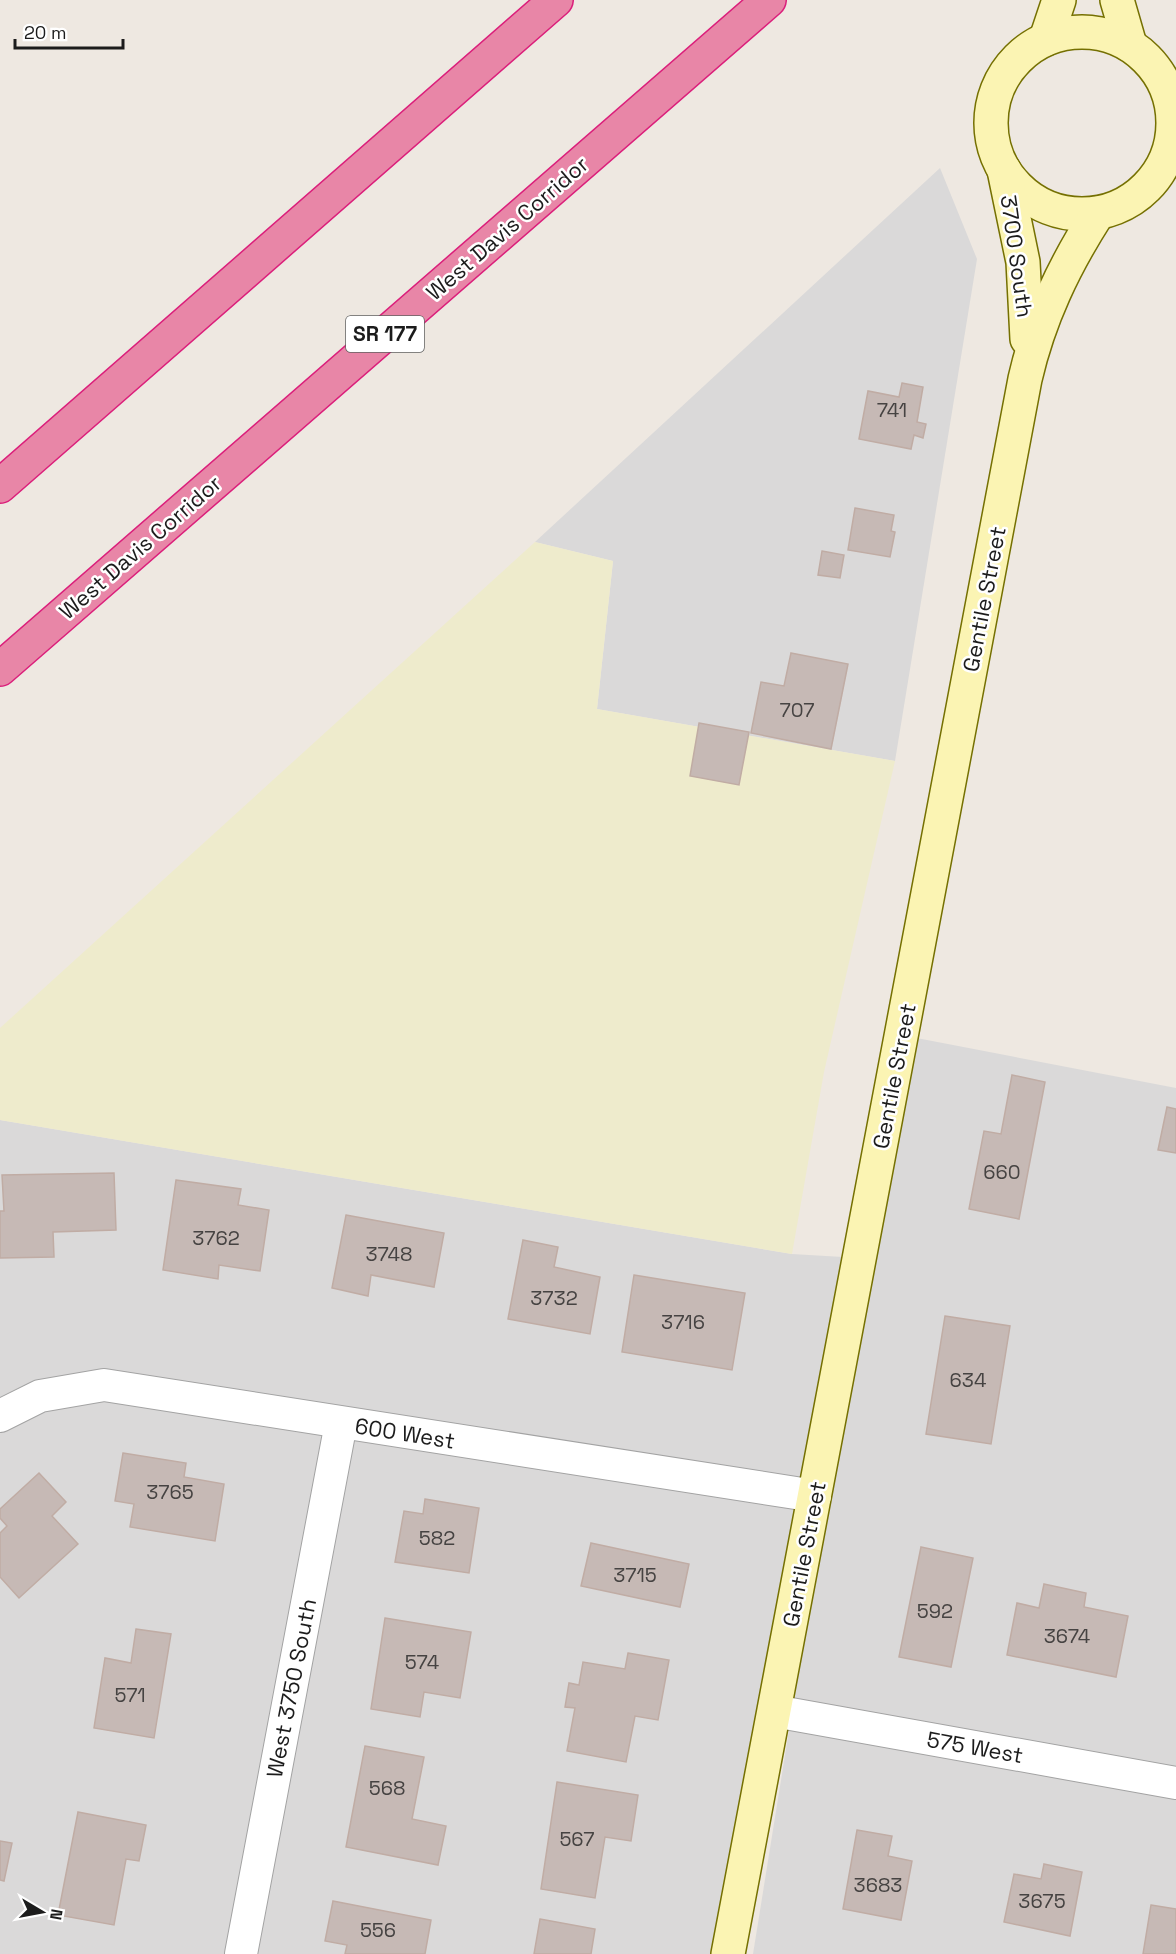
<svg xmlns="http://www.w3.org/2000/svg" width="1176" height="1954" font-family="'Space Grotesk',sans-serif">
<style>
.residential{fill:#dad9d9}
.farmland{fill:#eeebcc}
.building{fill:#c6b9b5;stroke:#c0aca4;stroke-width:1.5}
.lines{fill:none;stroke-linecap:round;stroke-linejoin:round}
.minor-casing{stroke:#a3a3a3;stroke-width:34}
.secondary-casing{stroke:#757002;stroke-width:36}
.motorway-casing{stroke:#db1f7b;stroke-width:36}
.minor{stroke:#fff;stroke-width:32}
.secondary{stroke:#fbf4b3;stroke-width:33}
.motorway{stroke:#e886a7;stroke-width:33}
.labels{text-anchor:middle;stroke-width:5;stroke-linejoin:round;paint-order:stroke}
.number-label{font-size:20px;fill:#464342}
.shield{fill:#fff;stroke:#606060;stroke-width:1.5}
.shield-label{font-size:21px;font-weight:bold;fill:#1c1c1c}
.street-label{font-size:22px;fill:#1c1c1c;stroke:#fff}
</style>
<rect width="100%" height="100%" fill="#eee8e1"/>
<g class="residential">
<path d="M940,168L977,259L895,761L597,709L613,561L535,542Z"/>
<path d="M901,1035L1176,1088V1954H753Z"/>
<path d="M0,1120L792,1254L860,1258L729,1954H0Z"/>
</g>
<path class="farmland" d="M535,542L613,561L597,709L895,761L824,1072L792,1254L0,1120V1028Z"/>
<g class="building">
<path d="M902,383L923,387L917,422L926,424L923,438L914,435L911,449L859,439L868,391L899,397Z"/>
<path d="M855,508L894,515L891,531L895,532L890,557L848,550Z"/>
<path d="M822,551L844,555L840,578L818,575Z"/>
<path d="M791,653L848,664L831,749L751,733L761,682L784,686Z"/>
<path d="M699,723L749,732L739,785L690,776Z"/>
<path d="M1012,1075L1045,1082L1019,1219L969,1209L984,1131L1001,1134Z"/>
<path d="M1167,1107L1176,1109V1153L1158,1150Z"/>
<path d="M114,1173L116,1230L53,1232L54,1257L0,1258V1211H4L2,1175Z"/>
<path d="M176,1180L241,1189L238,1205L269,1210L260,1271L219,1265L218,1279L163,1270Z"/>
<path d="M346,1215L444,1233L434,1287L371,1275L368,1296L332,1288Z"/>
<path d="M523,1240L558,1247L554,1267L600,1277L590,1334L508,1319Z"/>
<path d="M634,1275L745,1293L732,1370L622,1352Z"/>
<path d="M945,1316L1010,1326L991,1444L926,1434Z"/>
<path d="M123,1453L186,1463L184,1477L224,1484L215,1541L130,1527L134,1504L115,1501Z"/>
<path d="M39,1473L66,1502L52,1516L78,1544L19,1598L0,1577V1533L7,1526L0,1518V1509Z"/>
<path d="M425,1499L479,1508L469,1573L395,1562L404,1511L423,1514Z"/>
<path d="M591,1543L689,1564L680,1607L581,1586Z"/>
<path d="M921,1547L973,1558L951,1667L899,1657Z"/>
<path d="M1044,1584L1086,1593L1084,1607L1128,1616L1116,1677L1007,1655L1017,1603L1039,1608Z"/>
<path d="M385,1618L471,1632L460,1698L424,1692L420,1717L371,1709Z"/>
<path d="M136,1629L171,1634L154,1738L94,1728L105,1658L131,1663Z"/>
<path d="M628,1653L669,1660L658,1720L635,1716L626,1762L567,1751L575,1708L565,1707L569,1683L579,1685L583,1662L625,1669Z"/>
<path d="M365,1746L424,1757L412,1819L446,1826L438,1865L346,1847Z"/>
<path d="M557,1782L638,1795L631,1841L605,1837L595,1898L541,1889Z"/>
<path d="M78,1812L146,1825L139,1861L126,1859L114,1925L58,1915Z"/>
<path d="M857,1830L892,1836L888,1856L912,1861L901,1920L843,1909Z"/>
<path d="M0,1841L12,1843L4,1881L0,1880Z"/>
<path d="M1044,1864L1082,1872L1070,1936L1004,1922L1014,1874L1041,1879Z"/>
<path d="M333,1901L431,1920L425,1954H345L347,1945L325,1941Z"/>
<path d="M1151,1905L1176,1909V1954H1143Z"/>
<path d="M540,1919L595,1929L591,1954H534Z"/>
</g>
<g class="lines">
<g class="minor-casing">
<g id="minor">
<path d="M0,1416L40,1396L104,1385L815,1496"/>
<path d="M774,1711L1176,1783"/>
<path d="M241,1954L341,1423"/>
</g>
</g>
<g class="secondary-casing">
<g id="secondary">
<path d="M1117,0L1130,45"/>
<circle cx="1082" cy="123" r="91"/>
<path d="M1046,39L1059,0"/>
<path d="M1004,170L1023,262L1027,339"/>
<path d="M728,1954L1025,379C1039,318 1064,266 1098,213"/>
</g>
</g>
<g class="motorway-casing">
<g id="motorway">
<path d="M0,486L556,0"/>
<path d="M0,669L769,0"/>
</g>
</g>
<use href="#minor" class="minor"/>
<use href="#secondary" class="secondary"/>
<use href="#motorway" class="motorway"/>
</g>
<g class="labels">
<g class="number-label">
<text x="892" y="417">741</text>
<text x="797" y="717">707</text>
<text x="1002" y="1179">660</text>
<text x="216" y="1245">3762</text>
<text x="389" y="1261">3748</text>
<text x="554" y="1305">3732</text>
<text x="683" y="1329">3716</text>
<text x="968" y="1387">634</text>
<text x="170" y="1499">3765</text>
<text x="437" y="1545">582</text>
<text x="635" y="1582">3715</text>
<text x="935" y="1618">592</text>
<text x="1067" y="1643">3674</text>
<text x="422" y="1669">574</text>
<text x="130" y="1702">571</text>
<text x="387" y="1795">568</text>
<text x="577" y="1846">567</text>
<text x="878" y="1892">3683</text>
<text x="1042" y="1908">3675</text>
<text x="378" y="1937">556</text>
</g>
<rect class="shield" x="346" y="316" width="78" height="36" rx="4.5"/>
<g class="shield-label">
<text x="385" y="341">SR 177</text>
</g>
<g class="street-label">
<text transform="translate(507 228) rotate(-41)" y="8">West Davis Corridor</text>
<text transform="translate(1017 256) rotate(82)" y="8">3700 South</text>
<text transform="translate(140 547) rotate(-41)" y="8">West Davis Corridor</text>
<text transform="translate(984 599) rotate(-79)" y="8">Gentile Street</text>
<text transform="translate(894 1076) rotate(-79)" y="8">Gentile Street</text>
<text transform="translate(405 1433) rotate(9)" y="8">600 West</text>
<text transform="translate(804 1554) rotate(-79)" y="8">Gentile Street</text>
<text transform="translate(291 1688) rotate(-79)" y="8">West 3750 South</text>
<text transform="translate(975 1747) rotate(10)" y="8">575 West</text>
</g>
</g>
<g transform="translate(42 1912) rotate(100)" stroke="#ffffff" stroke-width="4.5" paint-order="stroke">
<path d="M0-4.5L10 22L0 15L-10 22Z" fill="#1c1c1c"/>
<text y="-9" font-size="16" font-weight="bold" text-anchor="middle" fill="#1c1c1c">N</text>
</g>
<path d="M15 39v9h108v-9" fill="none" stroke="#1c1c1c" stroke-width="3"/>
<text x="24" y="39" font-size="18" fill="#1c1c1c" stroke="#ffffff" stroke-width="4.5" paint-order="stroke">20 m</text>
</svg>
